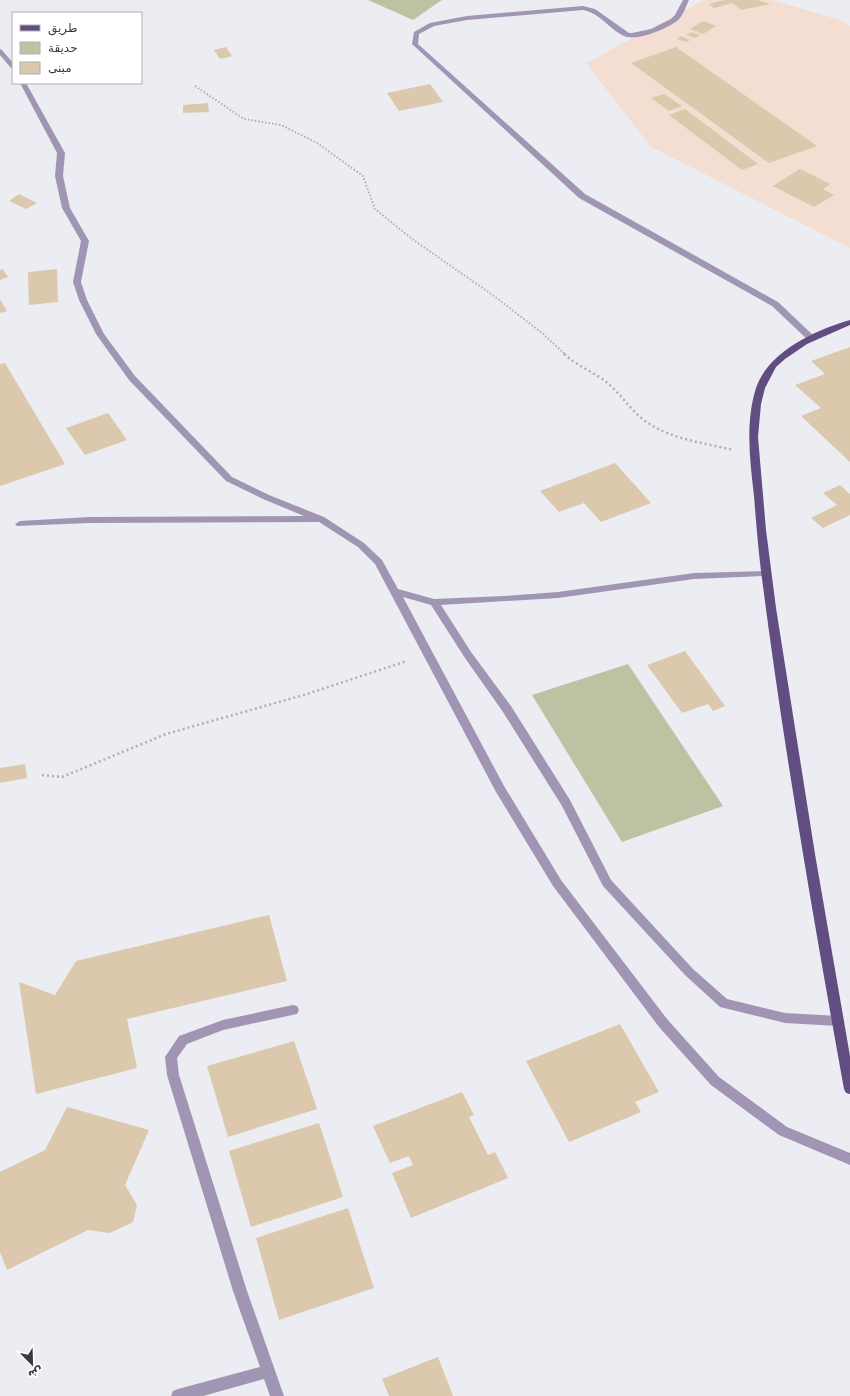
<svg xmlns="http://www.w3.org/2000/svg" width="850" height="1396" font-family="'DejaVu Sans','Noto Sans Arabic',sans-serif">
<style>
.industrial{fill:#f4ded1}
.green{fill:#bcc3a3}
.building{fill:#dcc8ac}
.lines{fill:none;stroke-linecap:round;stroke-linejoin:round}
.path-far1{stroke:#aeafb3;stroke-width:2;stroke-dasharray:1.5 2;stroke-linecap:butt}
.path{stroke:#aeafb3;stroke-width:2.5;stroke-dasharray:2 3;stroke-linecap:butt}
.minor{fill:#a195b4;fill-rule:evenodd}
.major{fill:#624d83;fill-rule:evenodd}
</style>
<rect width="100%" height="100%" fill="#ebedf2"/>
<path class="industrial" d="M704,0H772L840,20L850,26V248L651,147L586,63Z"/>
<g class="green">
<path d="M368,0H442L413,20Z"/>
<path d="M628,664L723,806L622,842L532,695Z"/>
</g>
<g class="building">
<path d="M724,0H757L770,4L741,10L732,3L714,8L709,4Z"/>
<path d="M703,21L716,26L703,34L690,29Z"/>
<path d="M691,32L700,35L695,38L686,35Z"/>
<path d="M681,36L690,40L687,42L677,39Z"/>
<path d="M226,47L232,56L220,59L214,50Z"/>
<path d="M676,47L817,146L769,163L631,63Z"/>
<path d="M430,84L443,102L399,111L387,93Z"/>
<path d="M664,94L682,106L669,111L651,98Z"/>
<path d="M208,103L209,112L183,113V105Z"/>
<path d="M685,109L758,164L742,170L669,115Z"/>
<path d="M800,169L830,184L823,189L834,195L814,207L773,186Z"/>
<path d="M19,194L37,203L26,209L9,201Z"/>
<path d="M3,269L8,277L0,280V270Z"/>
<path d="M57,269L58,302L29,305L28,272Z"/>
<path d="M0,299L7,311L0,313Z"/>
<path d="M850,347V462L801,416L821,408L795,385L825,374L811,361Z"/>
<path d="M5,363L65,464L0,486V364Z"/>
<path d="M108,413L127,440L85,455L66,428Z"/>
<path d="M615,463L651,503L601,522L584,503L559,512L540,491Z"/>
<path d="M840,485L850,494V515L823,528L811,518L837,505L823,493Z"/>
<path d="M685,651L725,706L713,711L708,704L682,713L647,665Z"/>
<path d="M25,764L27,778L0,783V768Z"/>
<path d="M269,915L287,981L127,1019L137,1068L36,1094L19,982L55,995L76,961Z"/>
<path d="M620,1024L659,1092L635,1102L641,1112L569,1142L526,1061Z"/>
<path d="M294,1041L317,1109L228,1137L207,1066Z"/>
<path d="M462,1092L474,1115L469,1117L488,1155L495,1152L508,1178L411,1218L392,1173L413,1165L409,1156L390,1163L373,1126Z"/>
<path d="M67,1107L149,1130L125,1185L137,1205L133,1222L110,1233L88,1230L7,1270L0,1252V1172L45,1150Z"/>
<path d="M319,1123L343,1197L251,1227L229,1151Z"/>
<path d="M348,1208L374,1288L279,1320L256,1238Z"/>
<path d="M438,1357L453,1396H389L382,1379Z"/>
</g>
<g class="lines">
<path class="path-far1" d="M195,86L244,119L281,125L317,143L363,176L375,209L412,239L494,296L542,333L566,355"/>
<g class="path">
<path d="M564,354C577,366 592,371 605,381C618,391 627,405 639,416C665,439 701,442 733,450"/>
<path d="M42,775L62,777L166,734L307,694L407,661"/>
</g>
<g class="minor">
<path d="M683,0H689C686,6 684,14 679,19C670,28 636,42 624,36C609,29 600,13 583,10L467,20L434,26L419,34L418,44L585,194L778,302L814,336V340H808L772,306L579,198L412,44L414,32L430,23L467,16L583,6L595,9L629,33H632L651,29L671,19L675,15Z"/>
<path d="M0,49L2,50L13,63V69L11,68L0,55Z"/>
<path d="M20,83H26L65,153L63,176L70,208L89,241L81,282L87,300L104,334L135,376L232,477L269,495L324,517L364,543L382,560L398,589L434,599L504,596L558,592L694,573L768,571L770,573L768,575L765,576L694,579L558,598L441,605L471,652L511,706L570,800L611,880L693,969L727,999L785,1013L838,1016L842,1017L844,1021L842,1025L838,1026L785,1023L724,1008L720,1007L685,975L603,886L562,806L503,712L465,658L431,605L403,597L504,786L561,880L667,1019L719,1077L787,1127L850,1153V1165L779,1135L711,1085L659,1027L553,886L496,792L375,564L358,547L319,522L89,523L17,526L15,524L20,521L89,517L304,516L263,499L226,481L129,380L96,334L79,300L73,282L81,241L62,208L55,176L57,153Z"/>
<path d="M293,1005L297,1006L299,1010L297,1014L223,1030L187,1044L177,1058L179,1075L247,1291L284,1396H270L264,1379L203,1396H171L173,1391L178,1389L260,1367L233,1291L167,1075L165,1057L179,1036L223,1020Z"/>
</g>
<path class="major" d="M850,320V325L807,344L785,359L776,367L765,388L761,404L758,437L766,530L776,608L815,854L850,1056V1094L846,1093L844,1089C813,917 783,744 761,571C758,546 756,521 754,496C750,461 745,423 756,388C768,352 815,330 850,320Z"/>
</g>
<rect x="12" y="12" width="130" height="72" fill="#ffffff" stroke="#b0b1b1"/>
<rect x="20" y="25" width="20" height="6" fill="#624d83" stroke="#b0b1b1"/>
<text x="48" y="32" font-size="12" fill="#3a3b3d">طريق</text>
<rect x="20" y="42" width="20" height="12" fill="#bcc3a3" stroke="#b0b1b1"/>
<text x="48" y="52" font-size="12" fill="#3a3b3d">حديقة</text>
<rect x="20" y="62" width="20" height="12" fill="#dcc8ac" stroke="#b0b1b1"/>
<text x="48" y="72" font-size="12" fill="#3a3b3d">مبنى</text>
<g transform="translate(32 1364) rotate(157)" stroke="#ffffff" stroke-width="3" paint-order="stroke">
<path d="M0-3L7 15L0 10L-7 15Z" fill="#3a3b3d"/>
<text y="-6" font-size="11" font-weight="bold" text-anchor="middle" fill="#3a3b3d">ش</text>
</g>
</svg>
